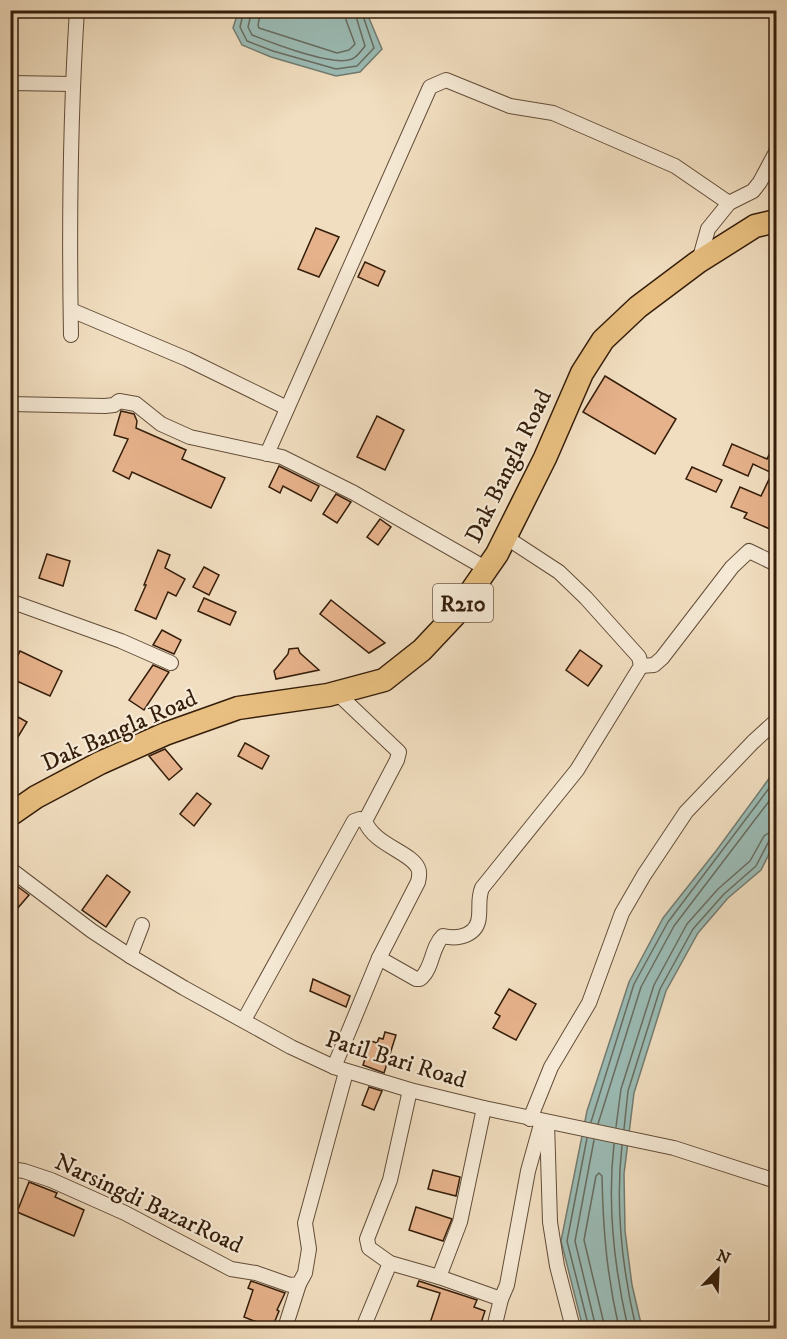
<svg xmlns="http://www.w3.org/2000/svg" width="787" height="1339" font-family="'IM FELL DW Pica',serif">
<style>
.water{fill:#9bbcb6;stroke:#727c71;stroke-width:1.5}
.lines{fill:none;stroke-linecap:round;stroke-linejoin:round}
.shore{stroke:#686c60;stroke-width:1.5}
.building{fill:#e6b28b;stroke:#341d0a;stroke-width:1.5}
.minor-casing{stroke:#634d38;stroke-width:16}
.primary-casing{stroke:#341d0a;stroke-width:25}
.minor{stroke:#f6ead6;stroke-width:14}
.primary{stroke:#e8bf80;stroke-width:22}
.labels{text-anchor:middle;stroke-width:4.5;stroke-linejoin:round;paint-order:stroke}
.shield{fill:#f6ead6;stroke:#6e5a47;stroke-width:1.5}
.shield-label{font-size:22px;font-weight:bold;fill:#341d0a}
.street-label{font-size:24px;fill:#341d0a;stroke:#f6ead6}
</style>
<rect width="100%" height="100%" fill="#f1dec0"/>
<filter id="stains"><feTurbulence type="fractalNoise" baseFrequency=".00333" numOctaves="4"/><feColorMatrix values="0 0 0 0 .2 0 0 0 0 .09 0 0 0 0 .02 0 0 0 .5 -.17"/></filter>
<radialGradient id="worn" r=".72"><stop offset=".6" stop-color="#630" stop-opacity="0"/><stop offset="1" stop-color="#630" stop-opacity=".3"/></radialGradient>
<g class="water">
<path d="M244,10L366,11L382,49L360,72L336,76L271,57L242,45L233,28L238,12Z"/>
<path d="M776,769V840L761,870L728,898L698,933L666,991L634,1093L624,1174L625,1231L632,1285L642,1328H583L561,1241L587,1111L629,982L663,918L716,851Z"/>
</g>
<g class="lines">
<g class="shore">
<path d="M244,10L240,27L247,41L273,51L336,69L357,66L374,48L361,10"/>
<path d="M252,10L248,27L252,35C272,43 334,67 352,59C357,57 362,50 365,46L354,10"/>
<path d="M261,10L258,25L259,28L337,53L349,50L355,44L346,20L345,10"/>
<path d="M591,1122L634,984L668,922L776,779"/>
<path d="M598,1124L641,987L674,926L776,792"/>
<path d="M616,1127L621,1089L654,985L687,924L718,889L750,861L764,836L770,832L776,831"/>
<path d="M624,1129L628,1091L660,989L693,929L724,894L756,866L769,841L776,839"/>
<path d="M587,1138L567,1241L589,1328"/>
<path d="M594,1140L575,1241L596,1328"/>
<path d="M614,1144C607,1206 614,1267 628,1328"/>
<path d="M622,1145C615,1207 622,1268 636,1328"/>
<path d="M605,1328L584,1240L596,1176L599,1173L602,1176C603,1230 607,1276 619,1328"/>
</g>
</g>
<g class="building">
<path d="M316,228L339,237L319,277L298,269Z"/>
<path d="M365,262L385,271L378,286L358,277Z"/>
<path d="M605,376L676,419L655,454L583,412Z"/>
<path d="M121,411L134,414L137,421L136,428L186,450L182,459L225,478L211,508L132,472L129,479L113,471L128,439L114,435Z"/>
<path d="M377,416L404,430L385,470L357,457Z"/>
<path d="M777,438V532L744,518L747,513L731,507L740,487L761,496L772,473L753,464L748,476L723,465L732,444L767,459Z"/>
<path d="M279,466L319,486L311,501L283,486L280,493L269,487Z"/>
<path d="M692,467L722,480L716,492L686,479Z"/>
<path d="M336,494L351,502L337,523L323,514Z"/>
<path d="M380,519L391,527L378,545L367,537Z"/>
<path d="M158,550L170,555L165,568L185,579L176,596L168,592L156,619L135,610L146,585H144Z"/>
<path d="M47,554L70,561L63,586L39,578Z"/>
<path d="M204,567L219,575L209,595L193,587Z"/>
<path d="M204,598L236,612L230,625L198,611Z"/>
<path d="M331,600L385,643L369,653L320,614Z"/>
<path d="M162,630L181,640L174,654L153,645Z"/>
<path d="M298,648L300,653L319,670L276,679L274,671L288,654L289,649Z"/>
<path d="M580,650L602,666L588,686L566,670Z"/>
<path d="M20,651L62,671L50,696L10,678V672Z"/>
<path d="M153,665L169,672L144,710L129,700Z"/>
<path d="M18,717L27,722L10,750V730Z"/>
<path d="M245,743L269,756L262,769L238,756Z"/>
<path d="M165,749L182,769L169,780L149,756Z"/>
<path d="M197,793L211,804L194,826L180,814Z"/>
<path d="M107,875L130,892L106,927L82,910Z"/>
<path d="M10,881L29,895L10,917Z"/>
<path d="M313,979L350,996L346,1007L310,991Z"/>
<path d="M509,989L536,1004L516,1040L493,1028L500,1016L495,1013Z"/>
<path d="M385,1032L396,1035L384,1073L363,1065L371,1041L377,1043L379,1038L383,1039Z"/>
<path d="M369,1087L382,1091L374,1110L362,1105Z"/>
<path d="M433,1170L460,1177L456,1196L428,1189Z"/>
<path d="M29,1182L57,1193L55,1197L84,1210L74,1236L17,1212Z"/>
<path d="M416,1207L452,1219L443,1241L409,1230Z"/>
<path d="M251,1281L285,1293L277,1310L279,1311L272,1328L244,1317L253,1290L248,1288Z"/>
<path d="M419,1281L477,1300L474,1307L485,1311L479,1329H428L440,1293L417,1286Z"/>
</g>
<g class="lines">
<g class="minor-casing">
<g id="minor">
<path d="M10,83L73,84"/>
<path d="M699,261L708,229L729,203L753,191L760,182L776,152"/>
<path d="M71,310L187,359L287,408"/>
<path d="M71,335C69,226 70,119 77,10"/>
<path d="M10,404L105,406L114,405L119,401L136,404L161,424L190,437L282,457L354,493L487,569"/>
<path d="M267,454L430,87L446,80L510,106L553,113L675,166L729,203"/>
<path d="M10,601L121,641L171,663"/>
<path d="M641,666L654,665L662,658L732,567L749,551L776,564"/>
<path d="M10,869L92,931L130,956L184,988L291,1047L334,1067L410,1090L484,1108L674,1148L776,1181"/>
<path d="M130,956L142,925"/>
<path d="M379,958L416,979H420C433,969 431,947 443,936C459,940 478,935 479,916C480,905 478,898 482,888L577,770L641,666L639,657L586,598L559,572L507,538"/>
<path d="M244,1020L354,821L360,819L365,821"/>
<path d="M334,1067L379,958L418,882C419,878 420,872 418,868C411,852 374,845 365,821L397,760L399,752L337,693"/>
<path d="M410,1090L390,1180L367,1239L369,1248L390,1263L439,1277L501,1299"/>
<path d="M530,1119L551,1067L589,1003L622,913L644,875L686,812L753,742L776,721"/>
<path d="M547,1122L550,1222L557,1266L573,1328"/>
<path d="M10,1169L24,1171L51,1180L125,1213L231,1269L256,1273L290,1285L299,1284L305,1273L309,1249L305,1223L346,1072"/>
<path d="M439,1277L460,1222L484,1108"/>
<path d="M285,1328L299,1284"/>
<path d="M363,1328L390,1263"/>
<path d="M494,1328L501,1299L507,1285L528,1171L542,1121"/>
</g>
</g>
<g class="primary-casing">
<path id="primary" d="M10,815L36,797L100,763L165,734L238,708L328,695L384,680L422,650L454,616L497,554L545,458L582,373L603,340L638,307L698,262L755,226L776,221"/>
</g>
<use href="#minor" class="minor"/>
<use href="#primary" class="primary"/>
</g>
<g class="labels">
<rect class="shield" x="433" y="584" width="60" height="38" rx="4.5"/>
<g class="shield-label">
<text x="463" y="611">R210</text>
</g>
<g class="street-label">
<text transform="translate(508 466) rotate(-64)" y="8">Dak Bangla Road</text>
<text transform="translate(119 730) rotate(-24)" y="8">Dak Bangla Road</text>
<text transform="translate(396 1059) rotate(17)" y="8">Patil Bari Road</text>
<text transform="translate(149 1203) rotate(25)" y="8">Narsingdi BazarRoad</text>
</g>
</g>
<rect width="787" height="1339" fill="none" stroke="#f1dec0" stroke-width="36"/>
<rect x="12" y="12" width="763" height="1315" fill="none" stroke="#341d0a" stroke-width="3"/>
<rect x="18" y="18" width="751" height="1303" fill="none" stroke="#341d0a" stroke-width="1.5"/>
<g transform="translate(718 1270) rotate(23)" stroke="#f6ead6" stroke-width="4.5" paint-order="stroke">
<path d="M0-4.5L10 22L0 15L-10 22Z" fill="#341d0a"/>
<text y="-9" font-size="16" font-weight="bold" text-anchor="middle" fill="#341d0a">N</text>
</g>
<rect width="100%" height="100%" filter="url(#stains)"/>
<rect width="100%" height="100%" fill="url(#worn)"/>
</svg>
